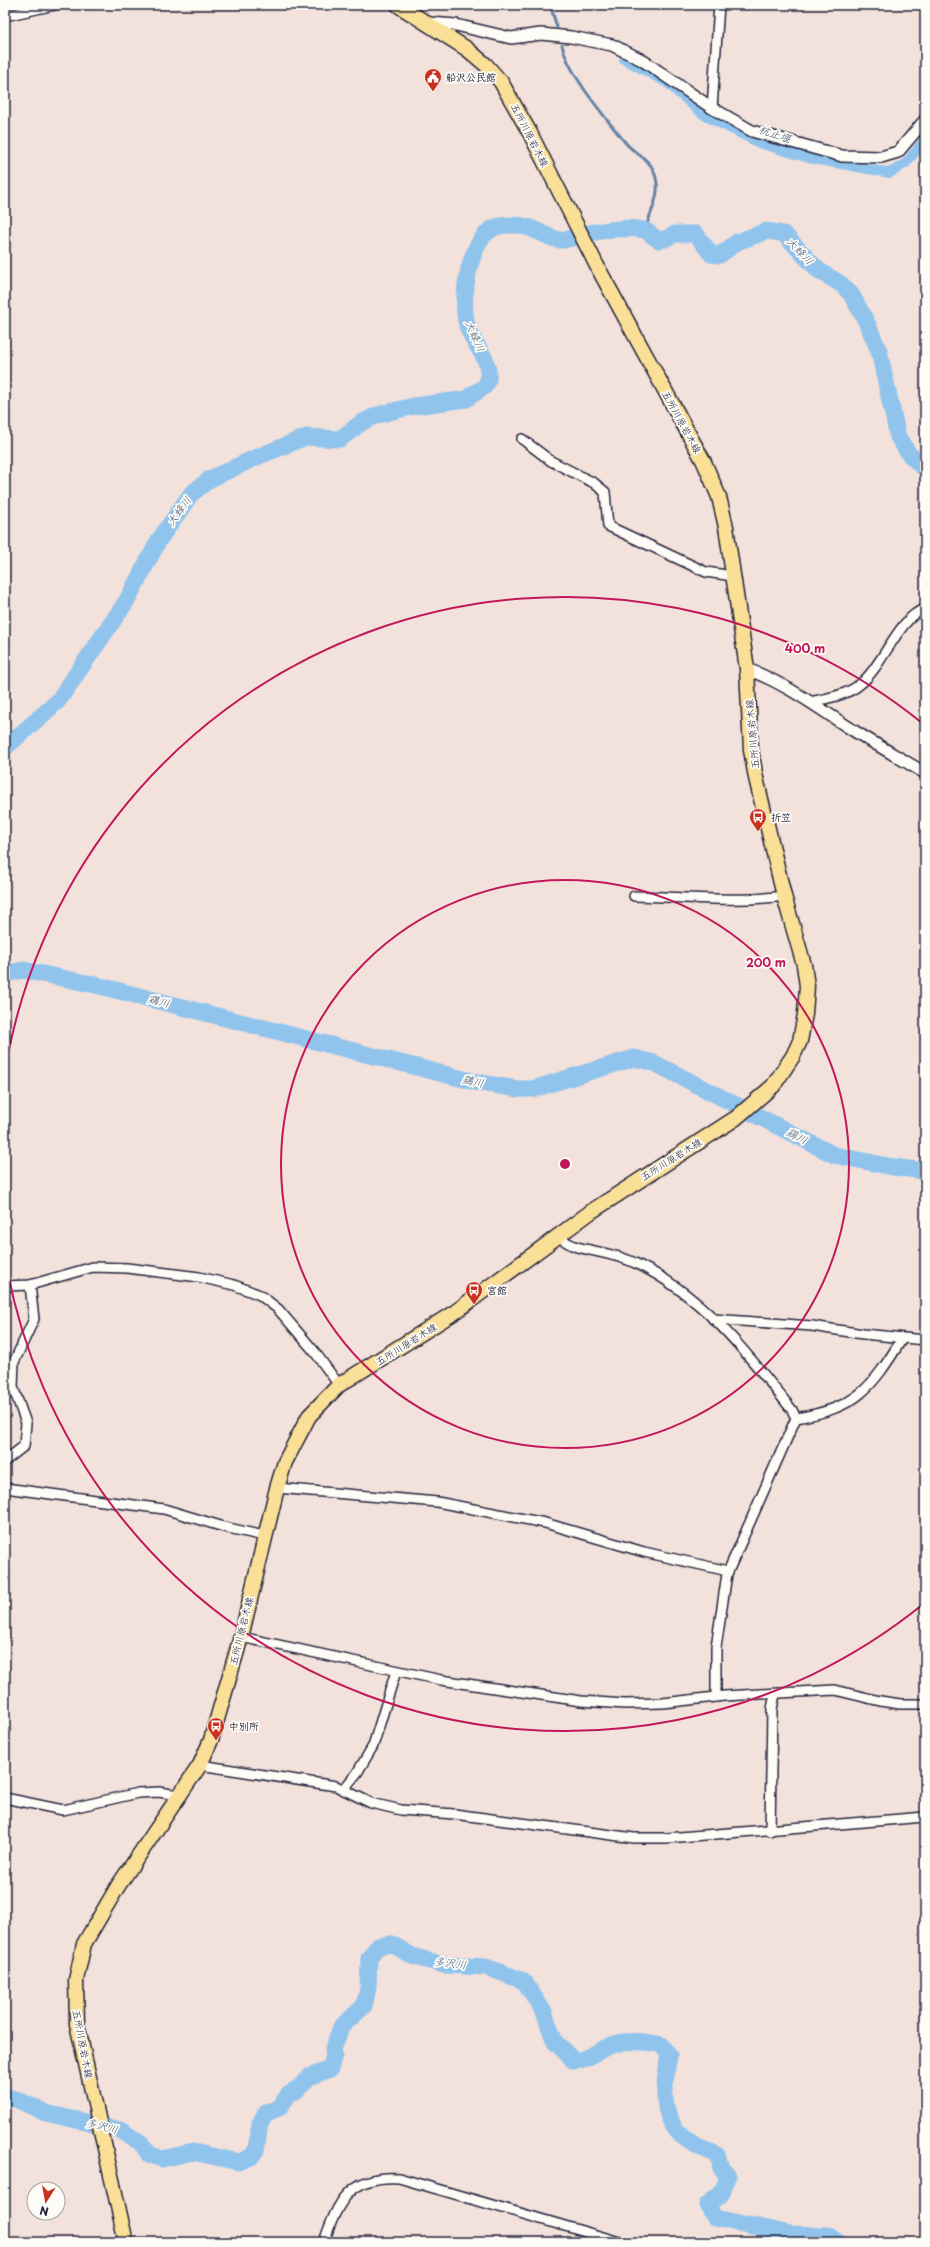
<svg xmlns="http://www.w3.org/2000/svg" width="930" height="2247" font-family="'Playpen Sans','Klee One',sans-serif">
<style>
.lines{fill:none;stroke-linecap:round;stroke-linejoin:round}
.stream{stroke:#6483a6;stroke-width:3}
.canal{stroke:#90c4ed;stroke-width:10}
.river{stroke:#90c4ed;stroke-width:17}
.minor-casing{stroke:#22223b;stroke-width:12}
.tertiary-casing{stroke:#22223b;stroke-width:14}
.primary-casing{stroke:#22223b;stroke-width:17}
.minor{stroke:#fdfcf7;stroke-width:9}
.tertiary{stroke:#fdfcf7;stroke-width:11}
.primary{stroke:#fadf96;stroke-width:14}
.ring{fill:none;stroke:#c2185b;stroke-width:2}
.labels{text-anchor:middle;stroke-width:3.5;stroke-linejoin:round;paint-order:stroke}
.poi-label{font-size:10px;font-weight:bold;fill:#22223b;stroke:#fdfcf7;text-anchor:start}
.street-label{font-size:10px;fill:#22223b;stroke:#fdfcf7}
.water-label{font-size:11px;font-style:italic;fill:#485b79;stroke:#fdfcf7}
.centre{fill:#c2185b;stroke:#fdfcf7;stroke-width:2}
.ring-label{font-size:12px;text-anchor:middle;font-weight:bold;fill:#c2185b;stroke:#fdfcf7;stroke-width:3.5;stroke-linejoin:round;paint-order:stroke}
</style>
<rect width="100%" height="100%" fill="#f3e1db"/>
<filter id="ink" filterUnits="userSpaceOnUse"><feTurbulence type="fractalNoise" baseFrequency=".025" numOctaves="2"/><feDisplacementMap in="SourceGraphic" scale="8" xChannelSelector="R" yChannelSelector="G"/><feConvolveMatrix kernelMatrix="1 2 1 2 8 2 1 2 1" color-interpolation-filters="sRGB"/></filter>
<g filter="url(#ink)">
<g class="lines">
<g class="stream">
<path d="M550,5L557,27"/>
<path d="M562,45C569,75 605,117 624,141C637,158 653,156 657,183C659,198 649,216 645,230"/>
</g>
<path class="canal" d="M624,59L666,82L704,115L759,143L809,158L890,173L906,163L925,140"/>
<g class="river">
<path d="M5,748L58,701L126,602L159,540L191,494L210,479L257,457L306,437L340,439L361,423L377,415L414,406L467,399C473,391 486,391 488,379C491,355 470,344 466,321C461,296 469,238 496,227C501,225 509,225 514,225C531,224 545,238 560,240C567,241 577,236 584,234C601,231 626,226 644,230C648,231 654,238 659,240L665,239L675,234H696L711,254L720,255L737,242L767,231L784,234L818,270L841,284L851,294L866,321L879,351L898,437L909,454L925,469"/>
<path d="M5,974L23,970L96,985L475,1082L518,1089H533L634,1058L654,1063L834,1155L893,1167L925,1171"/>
<path d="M5,2097L16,2099L46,2113L120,2130L141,2143L149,2154L162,2159L193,2152L239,2162L251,2157L256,2150L260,2123L266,2113L279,2108L289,2094L297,2090L309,2077L330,2069L334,2055L333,2049L341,2027L364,2006L368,1988L369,1958L378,1946L392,1944L412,1956L444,1965L486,1967L524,1981L544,2012L555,2042L574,2061C590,2059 595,2052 609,2046C625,2039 644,2041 662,2045L669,2055C664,2084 658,2119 686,2139C695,2146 707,2150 717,2155L721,2168L728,2176L722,2193L707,2205L715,2218L790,2234L827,2235L838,2242"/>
</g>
<g class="minor-casing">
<g id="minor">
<path d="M5,16L55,5"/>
<path d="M712,108L719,5"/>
<path d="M522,439L551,461L594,483L605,492L608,526L706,572L733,576"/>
<path d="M810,702C827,698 845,696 859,685C883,667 898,617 925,609"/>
<path d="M634,896C684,897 734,903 784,896"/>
<path d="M558,1237C564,1240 570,1245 577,1247C596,1252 617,1254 635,1263C702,1294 748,1354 792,1410L796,1418"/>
<path d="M5,1286L30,1285L93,1267L127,1268L199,1277L234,1285L260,1295L278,1309L314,1351L339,1385"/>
<path d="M713,1319L812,1326L863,1334L925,1340"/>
<path d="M796,1418C857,1408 871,1389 902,1339"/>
<path d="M5,1461L24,1446L26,1423L13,1387L14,1362L34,1319L30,1285"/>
<path d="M5,1488L164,1509L224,1527L264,1536"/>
<path d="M277,1488L437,1502L545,1523L644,1552L728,1571"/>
<path d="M241,1637L441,1680L581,1701L625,1704L663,1703L724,1696L835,1690L880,1701L900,1704H925"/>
<path d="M716,1697V1647L727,1574L796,1418"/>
<path d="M200,1765L336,1786L371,1803L401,1810L454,1814L634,1838H667L925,1817"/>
<path d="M343,1790L357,1773L373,1746L396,1671"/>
<path d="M5,1798L63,1810L138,1793L159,1792L178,1795"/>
<path d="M770,1831L772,1709L775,1694"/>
<path d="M324,2242C338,2201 350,2175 399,2178L620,2242"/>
</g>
</g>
<g class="tertiary-casing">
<g id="tertiary">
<path d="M430,23L456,25L511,38L541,34L571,37L612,45L642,60L712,108L752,131L842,156L881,157L898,152L925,120"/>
<path d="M747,669C785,683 817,707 851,729C875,744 900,758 925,773"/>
</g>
</g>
<g class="primary-casing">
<path id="primary" d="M126,2242L77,2024L76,1980L84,1944L118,1886L200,1765L211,1740L241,1637L277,1488L285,1462L309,1416L339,1385L455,1312L592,1211L736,1118L773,1086L793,1056L800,1041L805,1014L807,986L804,965L784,896L756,778L751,750L747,669L726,527L719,497L704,462L597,266L530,133L501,82L486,65L467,49L398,5"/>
</g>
<use href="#minor" class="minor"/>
<use href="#tertiary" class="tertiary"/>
<use href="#primary" class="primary"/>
</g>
</g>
<g class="ring">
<circle cx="565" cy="1164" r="284"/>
<path d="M922 1605A568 568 0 0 1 6 1263M6 1065A568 568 0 0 1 922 723"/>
</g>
<defs>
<g id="civic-pin" transform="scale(0.9)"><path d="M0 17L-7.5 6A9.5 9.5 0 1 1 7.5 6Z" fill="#c8321e" stroke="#fdfcf7"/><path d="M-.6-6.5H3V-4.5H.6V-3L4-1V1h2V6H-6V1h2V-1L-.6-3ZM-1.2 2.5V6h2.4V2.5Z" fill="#fff"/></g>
<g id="bus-pin" transform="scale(0.9)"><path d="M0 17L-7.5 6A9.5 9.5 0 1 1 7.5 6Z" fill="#c8321e" stroke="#fdfcf7"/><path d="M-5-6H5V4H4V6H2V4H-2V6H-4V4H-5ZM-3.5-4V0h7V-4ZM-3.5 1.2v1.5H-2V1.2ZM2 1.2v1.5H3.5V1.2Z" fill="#fff"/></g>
</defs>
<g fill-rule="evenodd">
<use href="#civic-pin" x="433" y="77"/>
<use href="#bus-pin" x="758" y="817"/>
<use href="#bus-pin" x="474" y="1290"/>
<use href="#bus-pin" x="216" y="1726"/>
</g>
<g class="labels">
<g class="poi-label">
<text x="446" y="81">船沢公民館</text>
<text x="771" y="821">折笠</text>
<text x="487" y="1294">宮館</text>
<text x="229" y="1730">中別所</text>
</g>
<g class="street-label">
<text transform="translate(530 135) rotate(63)" y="4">五所川原岩木線</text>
<text transform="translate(682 422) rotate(61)" y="4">五所川原岩木線</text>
<text transform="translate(752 734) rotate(-95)" y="4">五所川原岩木線</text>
<text transform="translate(671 1159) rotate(-32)" y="4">五所川原岩木線</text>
<text transform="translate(406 1344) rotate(-32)" y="4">五所川原岩木線</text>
<text transform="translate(241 1631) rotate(-76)" y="4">五所川原岩木線</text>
<text transform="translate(83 2044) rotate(79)" y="4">五所川原岩木線</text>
</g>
<g class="water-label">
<text transform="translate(775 134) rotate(19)" y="4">杭止堰</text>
<text transform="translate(800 251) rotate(47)" y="4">大蜂川</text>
<text transform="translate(475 336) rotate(66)" y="4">大蜂川</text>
<text transform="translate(179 511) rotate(-54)" y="4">大蜂川</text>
<text transform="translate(159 1001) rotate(14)" y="4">鶏川</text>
<text transform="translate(473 1081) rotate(12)" y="4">鶏川</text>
<text transform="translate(797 1136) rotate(27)" y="4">鶏川</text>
<text transform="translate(450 1963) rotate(7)" y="4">多沢川</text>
<text transform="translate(102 2126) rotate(14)" y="4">多沢川</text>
</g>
</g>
<circle cx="565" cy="1164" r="6" class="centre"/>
<g class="ring-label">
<text x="805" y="653">400 m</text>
<text x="766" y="967">200 m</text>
</g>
<rect width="930" height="2247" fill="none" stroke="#fdfcf7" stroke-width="20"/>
<rect x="10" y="10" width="910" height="2227" fill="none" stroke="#22223b" stroke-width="1.5" filter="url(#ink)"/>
<g transform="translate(46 2201) rotate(191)"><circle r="19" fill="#fdfcf7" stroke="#a5a5ac"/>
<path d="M0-3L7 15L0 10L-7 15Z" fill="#c8321e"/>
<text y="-6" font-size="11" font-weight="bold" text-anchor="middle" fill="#22223b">N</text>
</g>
</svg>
